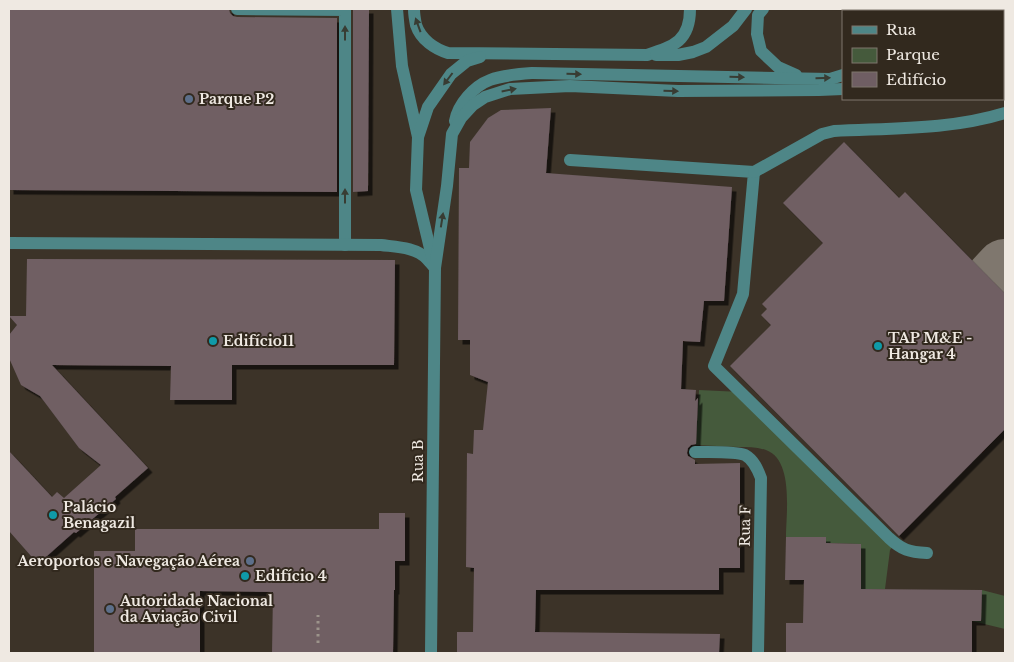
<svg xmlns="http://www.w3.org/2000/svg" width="1014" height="662" font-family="'Libre Baskerville',serif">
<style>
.green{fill:#455a3c}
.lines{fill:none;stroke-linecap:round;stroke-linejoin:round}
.taxiway{stroke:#7f776e;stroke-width:60}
.building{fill:#6f5e63;filter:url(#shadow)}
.path{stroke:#9c948b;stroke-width:3;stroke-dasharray:2.5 4;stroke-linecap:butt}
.minor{stroke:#4e8687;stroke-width:12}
.oneway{fill:#383c33}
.service-dot{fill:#5c6f8a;stroke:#32291e;stroke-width:2}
.culture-dot{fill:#0f9aa8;stroke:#32291e;stroke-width:2}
.labels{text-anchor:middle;stroke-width:4;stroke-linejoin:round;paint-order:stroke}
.poi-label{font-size:14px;font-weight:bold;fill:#efe9e2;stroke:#32291e;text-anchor:start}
.street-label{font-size:14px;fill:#efe9e2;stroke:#32291e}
</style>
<defs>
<filter id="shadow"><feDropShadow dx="4.5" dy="4.5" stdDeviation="0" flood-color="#0009"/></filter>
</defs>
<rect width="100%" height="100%" fill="#3c3328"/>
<g class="green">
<path d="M699,390L741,392L895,544L890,550L885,589H861V544L826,543V537H786C786,514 794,460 766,450C757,447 748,447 739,447C724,446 710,446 696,445Z"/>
<path d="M982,590L1005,596V629L972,621H981Z"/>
</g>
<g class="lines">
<path class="taxiway" d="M993,282L1005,269"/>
</g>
<g class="building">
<path d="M9,9H229L230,13L233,16L237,17L337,18V192L9,190Z"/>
<path d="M353,9H369L368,191L353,192Z"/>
<path d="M551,108L546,173L732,187L724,301H704L700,342L683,341L681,389L696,390L695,401L698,398L696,444L691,445L688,448L687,453L688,456L695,460V464L740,463V568H719V590H536L535,632L720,634L719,653H457V632H473L474,568L466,567L467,453L473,454L474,430H483L488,382L470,375V340H458L459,168H469L470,142L488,118L501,110Z"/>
<path d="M844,142L899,198L905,192L1005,294V429L899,536L730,366L771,325L761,315L767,309L762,304L823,243L783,203Z"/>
<path d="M27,259L395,260L394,365H232V400H170L171,366L52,365L148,468L115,497L116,499L76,533L74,532L38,564L9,531V451L52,497L57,492L64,498L101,465L79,448L40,396L21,385L9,358V335L17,325L9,316H26Z"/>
<path d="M379,513H405V561H395V590H394L393,653H272L273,592L200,591V653H94V551H135V529H379Z"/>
<path d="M786,537H826V543L861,544V589L982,590L981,621H972V653H786V623H803L804,580H785Z"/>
</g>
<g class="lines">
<path class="path" d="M318,643V615"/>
<g class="minor">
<path d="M237,9L345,10V245"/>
<path d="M397,9L402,66L418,137"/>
<path d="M414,9C414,14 415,20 416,25C421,40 435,49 448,53L647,55C674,46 690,41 690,9"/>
<path d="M763,9L758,15L757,34L761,51L778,67L796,75"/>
<path d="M877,9L879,11"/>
<path d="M1003,39H1005"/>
<path d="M656,55H678L693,52L706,47L733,26L746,9"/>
<path d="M1003,63L1005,62"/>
<path d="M455,121C458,104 474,86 490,80C503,75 519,74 533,73L830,79L843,75"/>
<path d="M570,160L754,172L743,294L714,366L889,538C902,550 909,552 927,553"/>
<path d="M754,172L822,134L834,131C891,128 950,130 1005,113"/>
<path d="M9,243L381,245C396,247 416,247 427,259C430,262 432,265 435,268"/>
<path d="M433,261L416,190L418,137L428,107L451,74L467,61L480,57"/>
<path d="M695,452C706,452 736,451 745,455C754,460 758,470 761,478L758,653"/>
<path d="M431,653L435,268L447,186L452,134L461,118L473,105L485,97L510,89L570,86L678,91L819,90L843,89"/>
</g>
</g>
<defs><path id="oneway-solid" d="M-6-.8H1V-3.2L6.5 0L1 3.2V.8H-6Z" transform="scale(1.25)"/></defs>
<g class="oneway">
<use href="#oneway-solid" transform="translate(418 25) rotate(-110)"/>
<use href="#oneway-solid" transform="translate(345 33) rotate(-90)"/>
<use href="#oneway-solid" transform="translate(574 74) rotate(1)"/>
<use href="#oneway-solid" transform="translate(737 77) rotate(1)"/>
<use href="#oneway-solid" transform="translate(823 78) rotate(-1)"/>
<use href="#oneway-solid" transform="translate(448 79) rotate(127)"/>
<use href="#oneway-solid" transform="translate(509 90) rotate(-11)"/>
<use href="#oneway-solid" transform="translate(671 91) rotate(2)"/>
<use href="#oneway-solid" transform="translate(345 196) rotate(-90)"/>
<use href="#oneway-solid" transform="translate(442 220) rotate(-81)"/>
</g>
<g class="service-dot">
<circle cx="189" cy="99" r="5"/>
<circle cx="250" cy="561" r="5"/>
<circle cx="110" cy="609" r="5"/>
</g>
<g class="culture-dot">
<circle cx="213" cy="341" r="5"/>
<circle cx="878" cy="346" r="5"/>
<circle cx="53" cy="515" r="5"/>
<circle cx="245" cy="576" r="5"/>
</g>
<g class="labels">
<g class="poi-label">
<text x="199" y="104">Parque P2</text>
<text x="888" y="343">TAP M&amp;E -<tspan x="888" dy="16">Hangar 4</tspan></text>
<text x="223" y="346">Edifício11</text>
<text x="63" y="512">Palácio<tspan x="63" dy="16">Benagazil</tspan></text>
<text x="240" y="566" text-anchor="end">Aeroportos e Navegação Aérea</text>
<text x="255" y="581">Edifício 4</text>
<text x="120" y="606">Autoridade Nacional<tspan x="120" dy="16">da Aviação Civil</tspan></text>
</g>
<g class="street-label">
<text transform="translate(418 461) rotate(-90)" y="5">Rua B</text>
<text transform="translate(745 526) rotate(-89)" y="5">Rua F</text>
</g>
</g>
<rect width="1014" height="662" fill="none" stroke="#efe9e2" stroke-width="20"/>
<rect x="842" y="10" width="162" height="90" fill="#32291e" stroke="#7e766c"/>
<rect x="852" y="26" width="25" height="8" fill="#4e8687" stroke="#7e766c"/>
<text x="886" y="35" font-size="15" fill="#efe9e2">Rua</text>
<rect x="852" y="48" width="25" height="15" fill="#455a3c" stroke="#7e766c"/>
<text x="886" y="60" font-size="15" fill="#efe9e2">Parque</text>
<rect x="852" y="72" width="25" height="15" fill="#6f5e63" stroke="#7e766c"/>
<text x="886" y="85" font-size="15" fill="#efe9e2">Edifício</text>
</svg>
